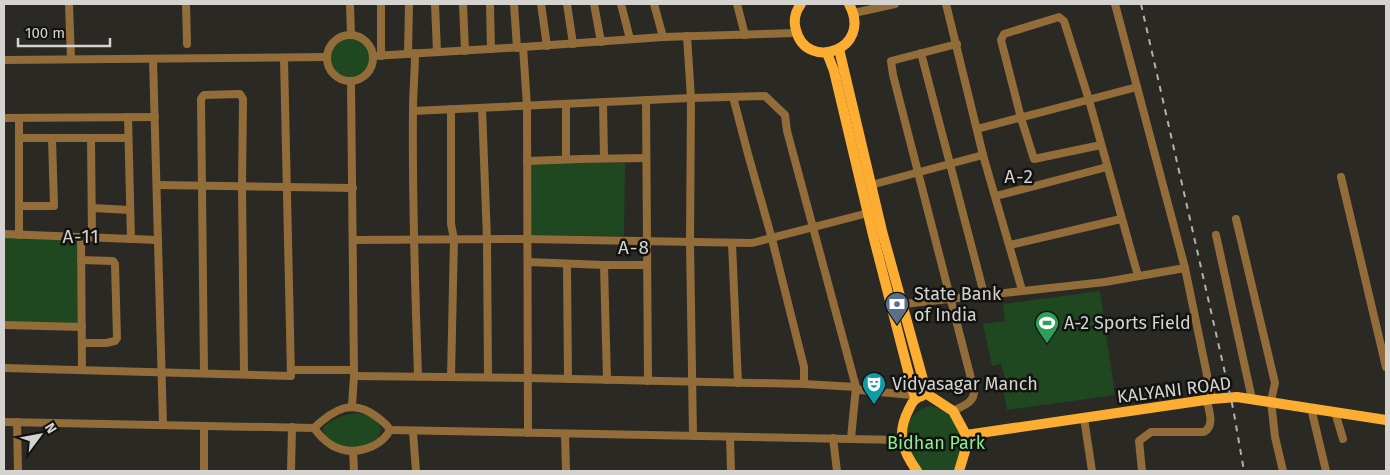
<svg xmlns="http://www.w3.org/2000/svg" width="1390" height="475" font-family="'Fira Sans',sans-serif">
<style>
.green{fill:#1f4820}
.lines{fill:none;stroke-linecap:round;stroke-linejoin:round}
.minor{stroke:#926c39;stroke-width:8}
.major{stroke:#fcae32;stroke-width:10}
.rail{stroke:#b2b1ae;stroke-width:2;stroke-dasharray:6 6;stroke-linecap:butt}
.labels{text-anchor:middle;stroke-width:5;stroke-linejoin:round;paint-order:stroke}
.poi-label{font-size:18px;fill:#d4d3d0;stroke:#121210;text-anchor:start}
.street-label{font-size:18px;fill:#d4d3d0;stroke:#121210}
.park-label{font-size:18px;fill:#8fec8e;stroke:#121210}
.neighbourhood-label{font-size:19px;letter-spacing:1px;fill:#d4d3d0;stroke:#121210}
</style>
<rect width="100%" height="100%" fill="#2a2924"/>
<g class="green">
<circle cx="350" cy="58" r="20"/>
<path d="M529,163H625L624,236L530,235Z"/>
<path d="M4,237L77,241L78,325L4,324Z"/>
<path d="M1100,291L1115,395L1007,410L1003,389L1007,387L1001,364L992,366L983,324L1005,321L1003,304Z"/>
<path d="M929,406C950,409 953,420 963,438L956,471H921C907,448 895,418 929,406Z"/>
<path d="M357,413C400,417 379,461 336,444C328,440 323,437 323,427C334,418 343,415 357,413Z"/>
</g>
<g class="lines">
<g class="minor">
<path d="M69,4L71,59"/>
<path d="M186,4L187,44"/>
<path d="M350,4L351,35"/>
<path d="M381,4V56"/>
<path d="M435,4L437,52"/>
<path d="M463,4L465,51"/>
<path d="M490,4L491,49"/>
<path d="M514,4L517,48"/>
<path d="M541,4L547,46"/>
<path d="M567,4L573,44"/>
<path d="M594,4L601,42"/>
<path d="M621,4L630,39"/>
<path d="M654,4L663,37"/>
<path d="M737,4L745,35"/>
<path d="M946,4L983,155L1022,290"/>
<path d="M1115,4L1185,268L1212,399"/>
<path d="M854,13L895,4"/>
<circle cx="350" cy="58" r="23"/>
<path d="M687,36L691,98L690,242L693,436"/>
<path d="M523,47L527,106L528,433"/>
<path d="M415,53C415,73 413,91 413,110C412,199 415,288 418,376"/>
<path d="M921,53L984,294"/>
<path d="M408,54L409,4"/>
<path d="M373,56L523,47L663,37L796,33"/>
<path d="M153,59L163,425"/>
<path d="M4,60L327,57"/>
<path d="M351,82L354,376L352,406"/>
<path d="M733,97L748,154L772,239L804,367V384"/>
<path d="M646,100L648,381"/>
<path d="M603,102L604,158"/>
<path d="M482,108L487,239L488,377"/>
<path d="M451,109V224L454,239L451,377"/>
<path d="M128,117L131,239"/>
<path d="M4,118L155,117"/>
<path d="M977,129L1137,87"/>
<path d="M19,138H128"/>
<path d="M91,138L92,237"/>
<path d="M1101,145L1034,159L1021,118L1001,40L1004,34L1059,17L1064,21L1089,100L1138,276"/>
<path d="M566,159V104"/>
<path d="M527,161L581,159L646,158"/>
<path d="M1341,177L1386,367"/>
<path d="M157,185L353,188"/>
<path d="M871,185L983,155"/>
<path d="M996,196L1107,167"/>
<path d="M19,206H54L52,138"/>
<path d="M92,208L130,210"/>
<path d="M1236,219L1275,383L1271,401L1275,437L1283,471"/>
<path d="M4,234L158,240"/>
<path d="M19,235V118"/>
<path d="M1216,235L1252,399"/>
<path d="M81,237L82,370"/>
<path d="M353,240L527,239L752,243L872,212"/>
<path d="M732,243L738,383"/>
<path d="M1010,245L1121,219"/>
<path d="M81,260L113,261L115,264L117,338L115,341L106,343H82"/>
<path d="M528,262L604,265H646"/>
<path d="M567,265L568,379"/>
<path d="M604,265L607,380"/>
<path d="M903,304L1105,282L1185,268"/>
<path d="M4,325L82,327"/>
<path d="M4,368L291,376L284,58"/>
<path d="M291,370H354"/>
<path d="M204,373L201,99L204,95L240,94L243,99L242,186L244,374"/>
<path d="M354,376L528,378L804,384L856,387L787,131L785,115L765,96L691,98L413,111"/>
<path d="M1311,408L1326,471"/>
<path d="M953,411C962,406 975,403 974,390L893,75L891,61L957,44"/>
<path d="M1335,412L1343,439"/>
<path d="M1084,418L1092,471"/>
<path d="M4,422L314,428C334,409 353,398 377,417C382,421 387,424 390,430"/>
<path d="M17,422L18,471"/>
<path d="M204,426V471"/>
<path d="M314,428C329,449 348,457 373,446C381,442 386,438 390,430"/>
<path d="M390,430L902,440"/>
<path d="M413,432L416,471"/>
<path d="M565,434L566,471"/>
<path d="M730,437L731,471"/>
<path d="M833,438L837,471"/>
<path d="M851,438L856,387L859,390L911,395L915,398"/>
<path d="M353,451L354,471"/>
<path d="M291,471L292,427"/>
<path d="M1142,471L1139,441L1151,432H1204C1215,426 1209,411 1207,401"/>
</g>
<g class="major">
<path d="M801,4C795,12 793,20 796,30C806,72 874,50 849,4"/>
<path d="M839,49L882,231L927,394L953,411L966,435L965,451L959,471"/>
<path d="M827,53L834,71L873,235L915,398"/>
<path d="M966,435L1212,399L1237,397L1386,420"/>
<path d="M917,471C902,450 896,434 909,409C912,402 915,398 922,396"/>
</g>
<path class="rail" d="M1141,4L1233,408L1244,471"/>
</g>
<defs>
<g id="bank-pin" transform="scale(1.25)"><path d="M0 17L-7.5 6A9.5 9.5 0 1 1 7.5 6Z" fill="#5c6f8a" stroke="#121210"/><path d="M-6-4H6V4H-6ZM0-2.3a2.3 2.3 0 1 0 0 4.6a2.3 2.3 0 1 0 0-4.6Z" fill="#fff"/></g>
<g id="stadium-pin" transform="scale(1.25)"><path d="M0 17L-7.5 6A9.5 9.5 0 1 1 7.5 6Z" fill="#2e9e5b" stroke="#121210"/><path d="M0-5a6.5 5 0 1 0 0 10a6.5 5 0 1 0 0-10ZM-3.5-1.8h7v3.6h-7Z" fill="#fff"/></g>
<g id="theatre-pin" transform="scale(1.25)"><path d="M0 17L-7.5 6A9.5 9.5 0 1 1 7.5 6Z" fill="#0f9aa8" stroke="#121210"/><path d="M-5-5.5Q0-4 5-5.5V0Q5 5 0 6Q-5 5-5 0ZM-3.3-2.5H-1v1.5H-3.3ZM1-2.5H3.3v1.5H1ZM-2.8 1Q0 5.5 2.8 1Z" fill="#fff"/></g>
</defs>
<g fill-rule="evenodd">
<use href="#bank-pin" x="897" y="304"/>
<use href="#stadium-pin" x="1047" y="323"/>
<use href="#theatre-pin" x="874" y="384"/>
</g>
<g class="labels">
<g class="poi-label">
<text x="914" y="300">State Bank<tspan x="914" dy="21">of India</tspan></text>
<text x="1064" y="329">A-2 Sports Field</text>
<text x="892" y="390">Vidyasagar Manch</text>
</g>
<g class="street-label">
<text transform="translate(1174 390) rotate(-7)" y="6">KALYANI ROAD</text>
</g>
<g class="park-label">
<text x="936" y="449">Bidhan Park</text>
</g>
<g class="neighbourhood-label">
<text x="1019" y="183">A-2</text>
<text x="81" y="243">A-11</text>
<text x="634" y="254">A-8</text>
</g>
</g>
<rect width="1390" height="475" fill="none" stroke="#d4d3d0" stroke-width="10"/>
<g transform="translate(40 435) rotate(58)" stroke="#121210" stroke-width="4" paint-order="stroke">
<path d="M0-4L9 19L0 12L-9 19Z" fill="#d4d3d0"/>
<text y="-8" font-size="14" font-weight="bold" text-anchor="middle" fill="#d4d3d0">N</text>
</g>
<path d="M18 38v8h92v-8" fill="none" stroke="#d4d3d0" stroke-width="2.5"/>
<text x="25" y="38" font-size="15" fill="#d4d3d0" stroke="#121210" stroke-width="4" paint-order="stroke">100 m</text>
</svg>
